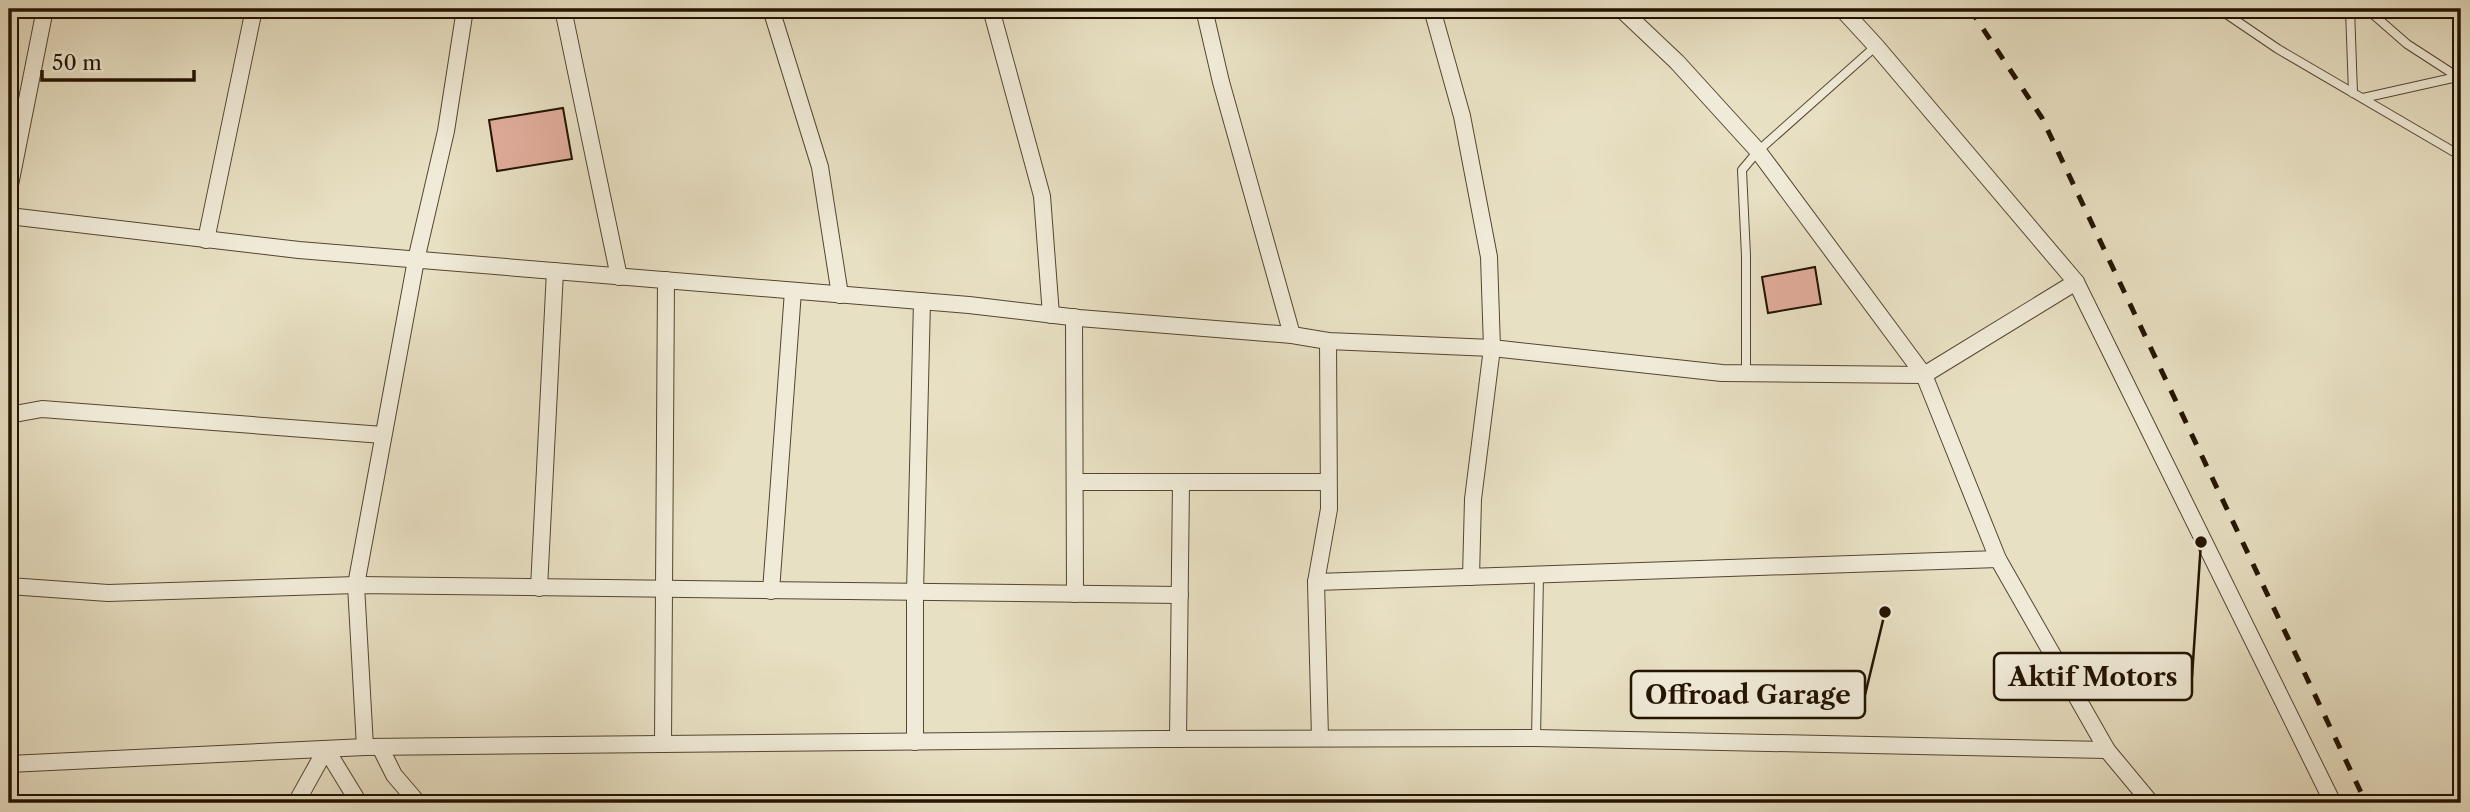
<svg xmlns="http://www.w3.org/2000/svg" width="2470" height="812" font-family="'Libre Caslon Text',serif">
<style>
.building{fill:#e1ad9c;stroke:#221300;stroke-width:2}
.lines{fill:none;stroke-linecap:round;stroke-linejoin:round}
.service-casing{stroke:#544631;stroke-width:10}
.minor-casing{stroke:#544631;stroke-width:18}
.service{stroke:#f0ebd8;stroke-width:8}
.minor{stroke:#f0ebd8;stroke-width:16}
.rail{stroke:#221300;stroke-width:5;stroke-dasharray:12 12;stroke-linecap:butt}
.leader{fill:none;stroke:#221300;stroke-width:2.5}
.callout-dot{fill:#221300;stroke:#f0ebd8;stroke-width:2.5}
.callout{fill:#f0ebd8;stroke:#221300;stroke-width:2.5}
.callout-label{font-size:26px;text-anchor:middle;font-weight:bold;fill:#221300}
</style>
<rect width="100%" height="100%" fill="#e8e0c3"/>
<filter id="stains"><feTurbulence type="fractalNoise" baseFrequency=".00286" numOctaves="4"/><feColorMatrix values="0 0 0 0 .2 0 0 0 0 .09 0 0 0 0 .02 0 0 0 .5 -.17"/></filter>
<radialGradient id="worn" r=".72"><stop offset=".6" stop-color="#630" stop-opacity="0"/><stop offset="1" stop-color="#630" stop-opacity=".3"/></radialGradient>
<g class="building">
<path d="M563,108L572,159L497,171L489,120Z"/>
<path d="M1815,267L1821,304L1768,313L1762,277Z"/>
</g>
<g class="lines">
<g class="service-casing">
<g id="service">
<path d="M2219,9L2278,49L2461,156"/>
<path d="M2350,9L2353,93"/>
<path d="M2367,9L2407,44L2461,79"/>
<path d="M2363,98L2457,77"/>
<path d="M1746,374V256L1742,170L1758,151L1876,46"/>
<path d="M1536,738L1539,575"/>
</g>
</g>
<g class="minor-casing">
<g id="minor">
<path d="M563,9L619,277"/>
<path d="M771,9L820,167L840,295"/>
<path d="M991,9L1042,196L1051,315"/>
<path d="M1204,9L1221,82L1292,335"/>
<path d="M1432,9L1462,116L1489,257L1492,348L1473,499L1471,577"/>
<path d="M1621,9L1677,62L1758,151L1924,375L1998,559L2107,750L2151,803"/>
<path d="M1842,9L1876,46L2076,282L2333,803"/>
<path d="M9,190L45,9"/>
<path d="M9,216L299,250L969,305L1079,318L1292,335L1328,341L1492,348L1722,373L1924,375L2076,282"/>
<path d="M206,240L254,9"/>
<path d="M1074,317L1075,594"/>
<path d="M9,415L42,409L383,435"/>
<path d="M1075,482H1328"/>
<path d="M1316,582L1998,559"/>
<path d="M9,586L108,593L356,585L1180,595"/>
<path d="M539,588L555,271"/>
<path d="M771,591L793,291"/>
<path d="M1320,738L1316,582L1329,509L1328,341"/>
<path d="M1178,739L1181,482"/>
<path d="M915,742V593L922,301"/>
<path d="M663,744L666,280"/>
<path d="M365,747L356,585L416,260L446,131L465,9"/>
<path d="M380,747L394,775L418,803"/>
<path d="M9,764L365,747L1158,739L1536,738L2107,750"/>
<path d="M296,803L326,749L359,803"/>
</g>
</g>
<use href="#service" class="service"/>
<use href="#minor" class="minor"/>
<path class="rail" d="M1970,9L2042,118L2366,803"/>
</g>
<path class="leader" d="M2201 542L2192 677M1885 612L1865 695"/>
<g class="callout-dot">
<circle cx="2201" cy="542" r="7"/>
<circle cx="1885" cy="612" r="7"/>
</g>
<g class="callout">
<rect x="1994" y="653" width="198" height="47" rx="7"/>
<rect x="1631" y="671" width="234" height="47" rx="7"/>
</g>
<g class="callout-label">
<text x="2093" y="686">Aktif Motors</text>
<text x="1748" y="704">Offroad Garage</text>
</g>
<rect width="2470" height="812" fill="none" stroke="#e8e0c3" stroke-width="35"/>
<rect x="10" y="10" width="2449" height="791" fill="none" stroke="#221300" stroke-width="3.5"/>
<rect x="18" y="18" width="2435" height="777" fill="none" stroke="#221300" stroke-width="2"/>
<path d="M42 70v10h152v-10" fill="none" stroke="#221300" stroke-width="3.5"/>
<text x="52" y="70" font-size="21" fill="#221300" stroke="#f0ebd8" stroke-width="5" paint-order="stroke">50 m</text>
<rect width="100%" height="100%" filter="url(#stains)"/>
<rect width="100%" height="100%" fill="url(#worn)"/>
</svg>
